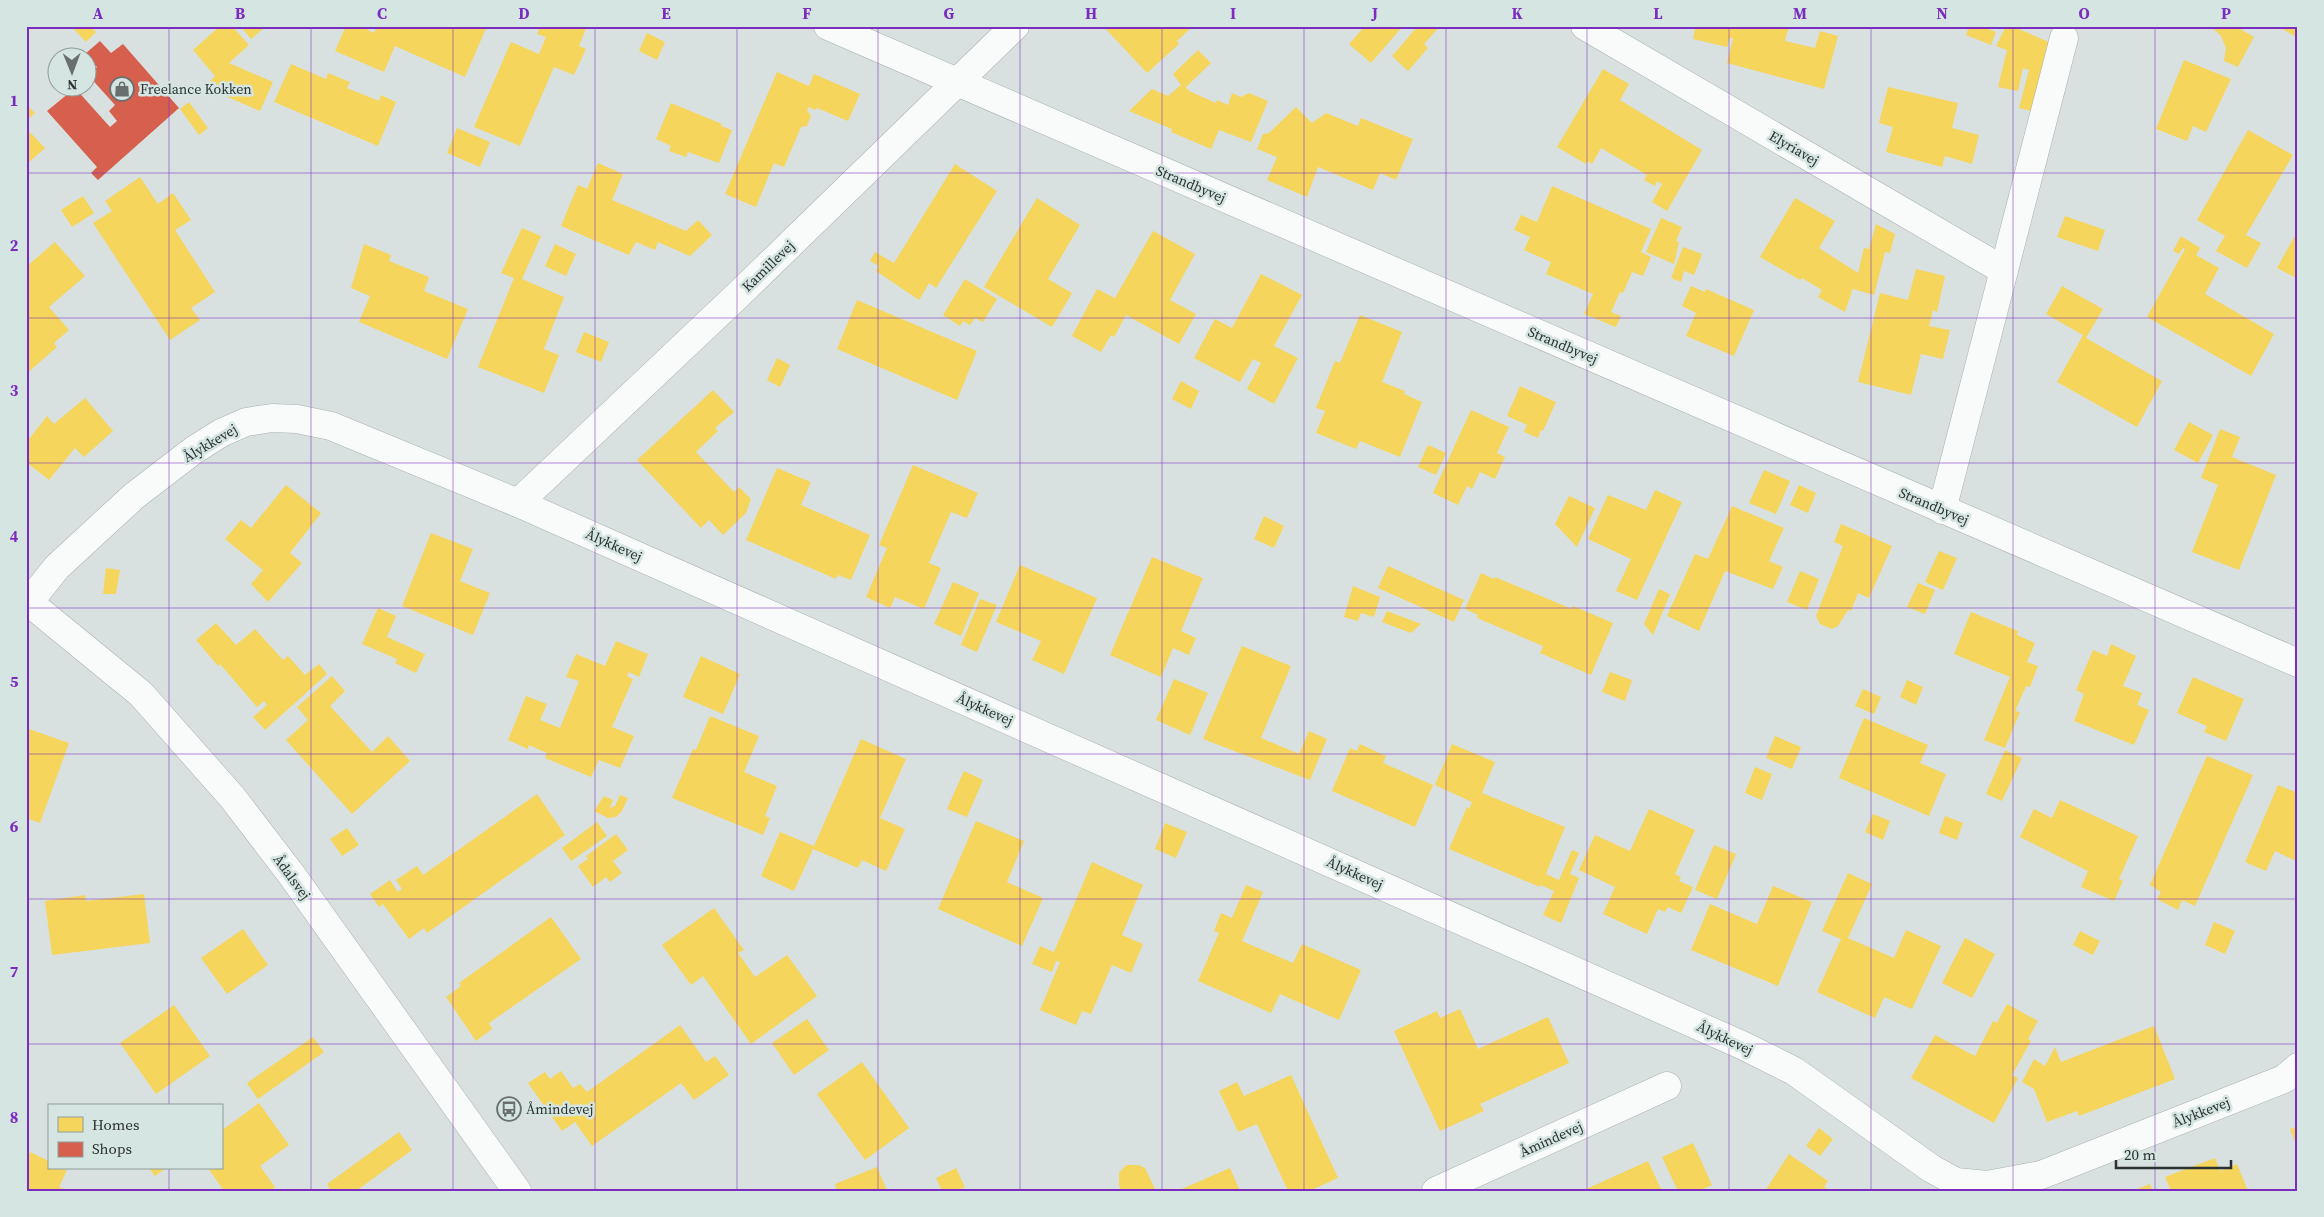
<svg xmlns="http://www.w3.org/2000/svg" width="2324" height="1217" font-family="'Source Serif 4',serif">
<style>
.homes{fill:#f6d55c}
.shops{fill:#d6604d}
.lines{fill:none;stroke-linecap:round;stroke-linejoin:round}
.minor-casing{stroke:#aab1b0;stroke-width:29}
.minor{stroke:#f9fafa;stroke-width:28}
.grid{fill:none;stroke:#7b2cbf;stroke-width:1;stroke-opacity:0.55}
.labels{text-anchor:middle;stroke-width:5;stroke-linejoin:round;paint-order:stroke}
.poi-label{font-size:14px;fill:#2b3231;stroke:#d4e5e2;text-anchor:start}
.street-label{font-size:14px;fill:#2b3231;stroke:#d4e5e2}
.neatline{fill:none;stroke:#7b2cbf;stroke-width:2}
.grid-label{font-size:16px;text-anchor:middle;font-weight:bold;fill:#7b2cbf}
</style>
<rect width="100%" height="100%" fill="#d8e1df"/>
<g class="homes">
<path d="M71,26H90L96,32L86,42Z"/>
<path d="M220,26H232L249,45L229,63L273,82L260,111L204,87L215,76L193,50Z"/>
<path d="M240,26H266L251,39Z"/>
<path d="M346,26H360L374,33L377,26H487L465,77L395,46L384,72L335,51Z"/>
<path d="M540,26H587L579,46L586,49L574,75L554,67L520,146L474,127L511,42L539,54L546,37L537,34Z"/>
<path d="M1103,26H1193L1177,41L1179,44L1147,73Z"/>
<path d="M1365,26H1403L1371,63L1349,44Z"/>
<path d="M1418,26H1440L1424,44L1428,48L1408,71L1392,56Z"/>
<path d="M1685,26H1789L1785,41L1815,48L1820,31L1838,36L1824,89L1727,63L1733,38H1730L1727,47L1693,39L1695,29Z"/>
<path d="M1969,26H1981L1996,32L1991,45L1966,35Z"/>
<path d="M2006,26H2012L2049,42L2031,111L2019,108L2029,70L2023,68L2018,91L1998,87L2007,50L1996,46Z"/>
<path d="M2211,26H2235L2254,37L2238,67L2224,61L2226,48L2221,36Z"/>
<path d="M2277,26H2298V38Z"/>
<path d="M647,33L665,42L657,60L639,51Z"/>
<path d="M1198,50L1211,63L1186,87L1189,91L1216,103L1217,100L1228,105L1232,93L1241,97L1249,93L1268,101L1251,142L1219,130L1211,149L1171,132L1172,129L1129,111L1152,89L1168,96L1181,85L1173,74Z"/>
<path d="M2184,60L2231,79L2206,132L2193,126L2187,141L2156,129Z"/>
<path d="M291,64L326,79L328,73L350,82L347,88L379,101L381,95L396,102L378,146L274,102Z"/>
<path d="M1603,69L1629,84L1620,100L1702,150L1667,211L1652,202L1662,184L1657,181L1655,186L1644,180L1647,175L1601,148L1592,164L1587,161L1586,164L1557,147Z"/>
<path d="M777,72L809,86L814,74L860,94L848,121L817,108L815,110L809,107L807,110L811,116L807,126L801,127L784,167L774,163L756,207L725,194Z"/>
<path d="M1888,87L1958,103L1952,128L1979,135L1972,164L1945,156L1942,167L1886,152L1893,127L1879,123Z"/>
<path d="M189,102L208,128L199,135L180,109Z"/>
<path d="M671,103L722,124L721,126L732,130L719,163L688,152L686,157L669,151L671,146L656,139Z"/>
<path d="M26,104L35,113L26,121Z"/>
<path d="M1296,107L1312,123L1326,113L1358,126L1361,118L1413,139L1396,180L1380,173L1373,190L1318,167L1307,197L1267,180L1277,157L1257,149L1263,134L1269,133Z"/>
<path d="M26,128L45,148L26,165Z"/>
<path d="M457,128L490,142L480,167L447,153Z"/>
<path d="M2248,130L2293,155L2246,235L2261,243L2247,268L2216,251L2225,236L2197,220Z"/>
<path d="M598,163L623,174L612,200L686,231L698,220L712,235L690,256L658,242L655,250L636,242L629,255L561,226L578,185L587,189Z"/>
<path d="M955,164L997,191L936,288L929,283L919,300L876,271L879,266L870,261L875,252L894,263Z"/>
<path d="M140,177L158,204L173,193L191,220L175,230L215,292L191,308L200,320L170,340L93,223L112,211L105,201Z"/>
<path d="M1552,186L1651,229L1641,252L1651,257L1643,276L1632,272L1623,293L1620,292L1611,312L1621,316L1616,327L1584,314L1593,294L1546,274L1551,262L1524,250L1530,237L1514,230L1521,215L1537,222Z"/>
<path d="M83,196L94,213L72,227L61,210Z"/>
<path d="M1037,198L1080,225L1048,279L1072,293L1052,327L984,287Z"/>
<path d="M1795,198L1835,221L1819,248L1858,273L1864,248L1869,249L1876,224L1895,234L1890,253L1885,252L1874,295L1853,289L1856,279L1845,312L1818,297L1822,290L1802,278L1800,280L1760,257Z"/>
<path d="M2065,216L2105,230L2098,251L2057,237Z"/>
<path d="M1661,218L1682,227L1676,241L1679,242L1674,264L1646,252Z"/>
<path d="M522,228L541,236L522,279L564,297L544,349L559,355L544,393L478,367L514,278L501,273Z"/>
<path d="M2298,230V279L2277,268Z"/>
<path d="M1153,231L1195,254L1170,300L1196,314L1179,344L1126,315L1114,337L1111,335L1101,352L1072,336L1097,289L1115,298Z"/>
<path d="M2181,236L2200,248L2196,255L2219,268L2205,294L2274,334L2251,376L2147,317L2185,249L2183,248L2179,254L2173,251Z"/>
<path d="M55,242L85,276L49,307L69,330L54,343L57,347L26,374V267Z"/>
<path d="M364,244L391,255L389,261L429,277L424,291L468,309L447,359L359,322L370,296L351,288Z"/>
<path d="M555,244L576,254L566,276L545,266Z"/>
<path d="M1683,247L1702,254L1694,275L1684,271L1681,282L1671,278Z"/>
<path d="M1916,269L1945,276L1937,312L1933,310L1929,326L1950,330L1943,359L1921,354L1911,395L1858,382L1880,293L1908,300Z"/>
<path d="M1261,274L1302,295L1274,346L1298,358L1274,404L1247,389L1261,363L1253,359L1240,382L1194,358L1215,319L1232,328Z"/>
<path d="M965,279L997,299L983,322L975,318L970,325L963,321L960,326L943,315Z"/>
<path d="M1691,286L1705,292L1706,289L1754,310L1734,356L1686,336L1696,313L1682,306Z"/>
<path d="M2062,286L2103,309L2086,338L2162,381L2137,427L2057,382L2083,335L2046,314Z"/>
<path d="M857,300L977,351L957,400L837,349Z"/>
<path d="M1360,315L1402,332L1382,382L1405,391L1404,394L1422,402L1400,457L1360,441L1356,449L1316,433L1325,411L1316,408L1335,361L1340,363Z"/>
<path d="M584,332L609,342L601,362L576,352Z"/>
<path d="M777,358L790,365L780,387L767,380Z"/>
<path d="M1181,381L1199,391L1191,409L1172,399Z"/>
<path d="M1520,386L1556,402L1543,431L1541,430L1538,438L1524,432L1527,425L1507,416Z"/>
<path d="M713,390L734,412L715,428L718,431L696,452L734,492L739,487L751,499L746,513L723,535L709,520L701,528L637,460Z"/>
<path d="M85,398L113,431L84,457L75,448L49,480L26,462V435L30,438L47,416L54,424Z"/>
<path d="M1471,410L1509,427L1497,453L1505,457L1495,479L1480,472L1472,489L1467,486L1458,505L1433,493Z"/>
<path d="M2189,422L2213,435L2198,463L2174,450Z"/>
<path d="M2220,429L2240,437L2232,457L2276,475L2239,570L2192,552L2218,485L2201,478Z"/>
<path d="M1428,445L1446,453L1436,475L1418,467Z"/>
<path d="M913,465L978,493L967,518L951,512L929,563L941,568L924,609L895,597L890,608L866,597L887,548L879,545Z"/>
<path d="M777,468L811,482L801,505L870,535L851,580L838,575L836,579L746,540Z"/>
<path d="M1764,470L1790,481L1776,514L1749,503Z"/>
<path d="M286,485L321,513L290,553L302,563L268,602L251,584L263,570L225,539L241,520L251,528Z"/>
<path d="M1799,485L1816,493L1808,513L1790,505Z"/>
<path d="M1655,490L1682,502L1637,600L1616,591L1631,559L1588,539L1608,495L1646,510Z"/>
<path d="M1569,496L1595,508L1577,547L1555,524Z"/>
<path d="M1732,506L1784,528L1769,561L1783,567L1773,589L1725,571L1699,631L1667,616L1695,554L1708,559Z"/>
<path d="M1264,516L1284,526L1274,548L1254,539Z"/>
<path d="M1841,524L1892,546L1869,598L1858,593L1851,611L1848,610L1838,626L1832,629L1820,624L1816,616L1843,546L1834,542Z"/>
<path d="M431,533L473,549L460,581L490,593L473,635L402,606Z"/>
<path d="M1939,551L1957,558L1943,590L1925,582Z"/>
<path d="M1152,557L1203,578L1181,631L1196,638L1189,655L1173,648L1161,677L1110,655Z"/>
<path d="M1020,565L1097,598L1064,674L1032,660L1041,641L996,622Z"/>
<path d="M1388,566L1464,600L1454,622L1378,588Z"/>
<path d="M106,568L120,570L116,594H103Z"/>
<path d="M1800,571L1819,579L1807,610L1787,602Z"/>
<path d="M1481,573L1494,579L1495,577L1572,609L1573,606L1613,623L1591,675L1540,653L1543,646L1477,618L1478,615L1465,609Z"/>
<path d="M953,582L979,593L961,636L934,624Z"/>
<path d="M1918,583L1935,590L1925,614L1907,607Z"/>
<path d="M1353,586L1380,597L1374,617L1361,613L1358,621L1344,617Z"/>
<path d="M1659,589L1670,594L1653,635L1644,624Z"/>
<path d="M980,599L997,605L977,652L961,645Z"/>
<path d="M378,608L396,616L387,637L425,654L416,673L395,663L397,659L362,644Z"/>
<path d="M1387,611L1421,624L1411,633L1382,622Z"/>
<path d="M1971,612L2018,631L2017,635L2035,643L2027,662L2038,666L2030,687L2026,686L2015,711L2020,712L2005,748L1984,740L2010,677L1954,654Z"/>
<path d="M216,623L236,645L255,629L283,660L288,656L305,675L319,664L327,674L265,730L253,717L267,705L264,701L257,707L220,664L218,666L196,640Z"/>
<path d="M616,641L648,654L639,677L629,672L627,676L633,679L612,727L634,736L620,768L599,760L591,777L545,758L547,753L529,745L528,749L508,740L526,696L547,704L540,720L560,728L579,681L566,677L576,654L605,666Z"/>
<path d="M2111,644L2136,656L2123,686L2142,693L2137,705L2149,710L2134,745L2074,721L2084,694L2076,690L2093,650L2107,656Z"/>
<path d="M1242,646L1291,666L1261,738L1299,754L1309,731L1327,739L1310,780L1203,739Z"/>
<path d="M701,656L740,674L723,714L683,697Z"/>
<path d="M1610,672L1632,680L1625,701L1602,692Z"/>
<path d="M332,676L345,691L330,706L372,752L388,736L410,761L352,814L286,740L308,720L297,707Z"/>
<path d="M2193,677L2244,699L2226,741L2204,732L2207,726L2177,713Z"/>
<path d="M1174,679L1208,693L1190,735L1156,720Z"/>
<path d="M1907,680L1923,687L1916,705L1900,697Z"/>
<path d="M1863,689L1881,697L1874,714L1855,706Z"/>
<path d="M710,716L759,736L744,772L777,786L765,816L770,818L763,835L672,798L693,749L696,750Z"/>
<path d="M1864,718L1928,745L1920,763L1946,774L1929,816L1839,778Z"/>
<path d="M26,728L69,743L40,823L26,818Z"/>
<path d="M1775,736L1801,747L1792,769L1766,758Z"/>
<path d="M861,739L906,759L880,818L905,829L886,871L862,860L858,868L813,849L794,891L761,876L780,832L814,846Z"/>
<path d="M1360,744L1386,756L1383,763L1433,785L1415,827L1332,791L1350,748L1357,751Z"/>
<path d="M1452,744L1495,762L1482,793L1565,827L1546,874L1559,880L1572,850L1579,853L1570,874L1579,878L1561,923L1543,915L1554,891L1541,885L1540,887L1449,849L1467,807L1469,809L1472,802L1435,785Z"/>
<path d="M2005,750L2022,758L2002,801L1986,794Z"/>
<path d="M2207,756L2253,775L2195,906L2182,900L2178,910L2157,899L2161,892L2150,885Z"/>
<path d="M1755,767L1772,774L1762,800L1745,793Z"/>
<path d="M964,771L983,780L967,817L947,809Z"/>
<path d="M2278,785L2298,793V862L2275,851L2266,871L2245,862Z"/>
<path d="M537,794L565,835L427,933L424,928L409,939L383,904L379,907L370,894L390,880L398,892L402,889L396,880L417,866L423,875Z"/>
<path d="M620,795L628,798L622,811L616,817L608,818L594,811L604,796L613,800L610,808L615,806Z"/>
<path d="M2060,800L2138,836L2119,879L2123,881L2114,901L2081,887L2088,871L2020,837L2034,809L2052,818Z"/>
<path d="M1649,809L1695,830L1675,874L1681,877L1679,881L1693,887L1681,913L1668,907L1665,912L1658,909L1647,934L1603,914L1615,887L1579,870L1595,835L1630,851Z"/>
<path d="M1873,814L1890,821L1883,840L1865,832Z"/>
<path d="M1945,816L1963,823L1957,840L1939,833Z"/>
<path d="M976,821L1024,841L1007,882L1043,898L1022,946L938,909Z"/>
<path d="M597,822L607,836L571,861L562,848Z"/>
<path d="M1165,823L1187,832L1176,858L1155,849Z"/>
<path d="M347,828L359,845L342,856L330,839Z"/>
<path d="M616,834L628,850L613,861L622,873L610,882L606,877L593,887L578,866L588,859L586,856Z"/>
<path d="M1714,845L1736,854L1717,899L1695,890Z"/>
<path d="M1092,862L1143,885L1122,935L1143,944L1131,973L1112,965L1091,1014L1082,1011L1076,1025L1040,1010L1060,962L1056,961L1052,972L1032,964L1040,946L1054,952Z"/>
<path d="M1848,873L1872,884L1848,938L1894,958L1906,930L1941,946L1912,1009L1884,997L1875,1018L1817,992L1841,939L1822,931Z"/>
<path d="M1246,885L1263,892L1242,941L1293,963L1302,944L1361,970L1339,1020L1280,994L1271,1013L1198,981L1219,933L1214,931L1221,913L1232,918Z"/>
<path d="M1773,886L1812,902L1778,986L1691,950L1710,904L1757,924Z"/>
<path d="M144,894L150,943L52,955L45,901L85,895L86,901Z"/>
<path d="M714,908L744,950L738,953L755,977L787,955L817,996L751,1044L703,976L691,985L662,945Z"/>
<path d="M551,917L581,959L489,1023L492,1029L476,1041L446,997L461,986L459,983Z"/>
<path d="M2214,922L2235,931L2225,954L2205,945Z"/>
<path d="M243,929L268,965L227,994L201,958Z"/>
<path d="M2080,931L2100,941L2093,955L2073,945Z"/>
<path d="M1965,938L1995,954L1972,998L1942,983Z"/>
<path d="M2007,1004L2038,1021L2028,1039L2031,1041L2012,1075L2018,1078L1994,1123L1911,1078L1935,1035L1975,1056L1993,1021L1997,1023Z"/>
<path d="M174,1005L210,1056L156,1094L120,1043Z"/>
<path d="M1460,1009L1478,1049L1548,1017L1569,1063L1480,1104L1484,1111L1440,1131L1394,1031L1437,1011L1440,1018Z"/>
<path d="M807,1019L829,1050L794,1075L772,1043Z"/>
<path d="M680,1025L706,1062L715,1056L729,1075L694,1100L681,1083L592,1146L575,1122L562,1131L528,1083L545,1072L550,1079L561,1071L573,1088L580,1084L587,1092Z"/>
<path d="M2154,1026L2175,1079L2079,1116L2077,1111L2047,1122L2034,1089L2022,1082L2034,1059L2045,1066L2055,1047L2061,1062Z"/>
<path d="M313,1037L324,1052L258,1099L247,1083Z"/>
<path d="M862,1062L909,1128L865,1160L817,1094Z"/>
<path d="M1291,1075L1338,1178L1309,1191H1288L1257,1124L1238,1132L1219,1091L1237,1082L1244,1096Z"/>
<path d="M259,1103L289,1145L260,1166L275,1187L270,1191H224L208,1168H221V1131Z"/>
<path d="M2298,1126V1150L2290,1129Z"/>
<path d="M1819,1128L1833,1139L1820,1156L1806,1146Z"/>
<path d="M399,1132L412,1150L356,1191H331L327,1184Z"/>
<path d="M1693,1143L1712,1185L1699,1191H1678L1662,1157Z"/>
<path d="M30,1152L49,1161V1168L67,1170L59,1187L68,1191H26V1160Z"/>
<path d="M1789,1154L1828,1181L1824,1187L1830,1191H1765Z"/>
<path d="M2215,1158L2220,1171L2237,1164L2248,1191H2171L2165,1177Z"/>
<path d="M1648,1161L1662,1191H1582Z"/>
<path d="M1126,1165H1139L1145,1168L1156,1191H1121L1119,1185V1173Z"/>
<path d="M877,1167L887,1191H837L835,1184Z"/>
<path d="M149,1168H166L155,1176Z"/>
<path d="M956,1168L965,1187L957,1191H942L936,1178Z"/>
<path d="M1230,1168L1240,1191H1177Z"/>
<path d="M2150,1184L2153,1191H2132Z"/>
</g>
<path class="shops" d="M100,41L111,53L123,44L179,108L98,180L91,173L97,167L47,111L75,88L110,127L117,121L109,111L115,105L88,75L97,67L85,54Z"/>
<g class="lines">
<g class="minor-casing">
<g id="minor">
<path d="M828,26L2298,663"/>
<path d="M1585,26L2003,270"/>
<path d="M518,503L738,295L1015,26"/>
<path d="M1942,510L2064,38"/>
<path d="M26,600L141,694L232,797L291,874L517,1191"/>
<path d="M29,602L57,567L134,496L194,450L221,433L246,422L272,418L297,419L331,426L518,503L1744,1046L1794,1071L1932,1169L1956,1182L1987,1185L2041,1175L2284,1079L2298,1067"/>
<path d="M1436,1191L1667,1086"/>
</g>
</g>
<use href="#minor" class="minor"/>
</g>
<path class="grid" d="M169,26V1106M311,26V1191M453,26V1191M595,26V1191M737,26V1191M878,26V1191M1020,26V1191M1162,26V1191M1304,26V1191M1446,26V1191M1587,26V1191M1729,26V1191M1871,26V1191M2013,26V1191M2155,26V1191M26,173H2298M26,318H2298M26,463H2298M26,608H2298M26,754H2298M26,899H2298M26,1044H2298M169,1168V1191"/>
<defs>
<g id="shop-ring" transform="scale(1.25)"><circle r="9.5" fill="#d4e5e2" stroke="#686f6e" stroke-width="1.5"/><path d="M-5-2.5h2.3a2.7 3.5 0 0 1 5.4 0H5L5.5 6h-11ZM-1.5-2.5h3a1.5 2.3 0 0 0-3 0Z" fill="#686f6e"/></g>
<g id="bus-ring" transform="scale(1.25)"><circle r="9.5" fill="#d4e5e2" stroke="#686f6e" stroke-width="1.5"/><path d="M-5-6H5V4H4V6H2V4H-2V6H-4V4H-5ZM-3.5-4V0h7V-4ZM-3.5 1.2v1.5H-2V1.2ZM2 1.2v1.5H3.5V1.2Z" fill="#686f6e"/></g>
</defs>
<g fill-rule="evenodd">
<use href="#shop-ring" x="122" y="89"/>
<use href="#bus-ring" x="509" y="1109"/>
</g>
<g class="labels">
<g class="poi-label">
<text x="140" y="94">Freelance Kokken</text>
<text x="526" y="1114">Åmindevej</text>
</g>
<g class="street-label">
<text transform="translate(1794 148) rotate(30)" y="5">Elyriavej</text>
<text transform="translate(1191 184) rotate(23)" y="5">Strandbyvej</text>
<text transform="translate(768 266) rotate(-44)" y="5">Kamillevej</text>
<text transform="translate(1563 345) rotate(23)" y="5">Strandbyvej</text>
<text transform="translate(210 443) rotate(-31)" y="5">Ålykkevej</text>
<text transform="translate(1934 506) rotate(23)" y="5">Strandbyvej</text>
<text transform="translate(614 545) rotate(24)" y="5">Ålykkevej</text>
<text transform="translate(985 709) rotate(24)" y="5">Ålykkevej</text>
<text transform="translate(1355 873) rotate(24)" y="5">Ålykkevej</text>
<text transform="translate(292 877) rotate(54)" y="5">Ådalsvej</text>
<text transform="translate(1725 1038) rotate(25)" y="5">Ålykkevej</text>
<text transform="translate(2201 1112) rotate(-21)" y="5">Ålykkevej</text>
<text transform="translate(1551 1139) rotate(-24)" y="5">Åmindevej</text>
</g>
</g>
<rect width="2324" height="1217" fill="none" stroke="#d4e5e2" stroke-width="55"/>
<rect x="48" y="1104" width="175" height="65" fill="#d4e5e2" stroke="#909d9b"/>
<rect x="58" y="1117" width="25" height="15" fill="#f6d55c" stroke="#909d9b"/>
<text x="92" y="1130" font-size="15" fill="#2b3231">Homes</text>
<rect x="58" y="1142" width="25" height="15" fill="#d6604d" stroke="#909d9b"/>
<text x="92" y="1154" font-size="15" fill="#2b3231">Shops</text>
<g transform="translate(72 72) rotate(179)"><circle r="24" fill="#d4e5e2" stroke="#909d9b"/>
<path d="M0-4L9 19L0 12L-9 19Z" fill="#686f6e"/>
<text y="-8" font-size="14" font-weight="bold" text-anchor="middle" fill="#2b3231">N</text>
</g>
<path d="M2116 1160v8h115v-8" fill="none" stroke="#2b3231" stroke-width="2.5"/>
<text x="2124" y="1160" font-size="15" fill="#2b3231" stroke="#d4e5e2" stroke-width="4" paint-order="stroke">20 m</text>
<rect x="28" y="28" width="2268" height="1162" class="neatline"/>
<g class="grid-label">
<text x="98" y="19">A</text>
<text x="240" y="19">B</text>
<text x="382" y="19">C</text>
<text x="524" y="19">D</text>
<text x="666" y="19">E</text>
<text x="807" y="19">F</text>
<text x="949" y="19">G</text>
<text x="1091" y="19">H</text>
<text x="1233" y="19">I</text>
<text x="1375" y="19">J</text>
<text x="1517" y="19">K</text>
<text x="1658" y="19">L</text>
<text x="1800" y="19">M</text>
<text x="1942" y="19">N</text>
<text x="2084" y="19">O</text>
<text x="2226" y="19">P</text>
<text x="14" y="106">1</text>
<text x="14" y="251">2</text>
<text x="14" y="396">3</text>
<text x="14" y="542">4</text>
<text x="14" y="687">5</text>
<text x="14" y="832">6</text>
<text x="14" y="977">7</text>
<text x="14" y="1123">8</text>
</g>
</svg>
